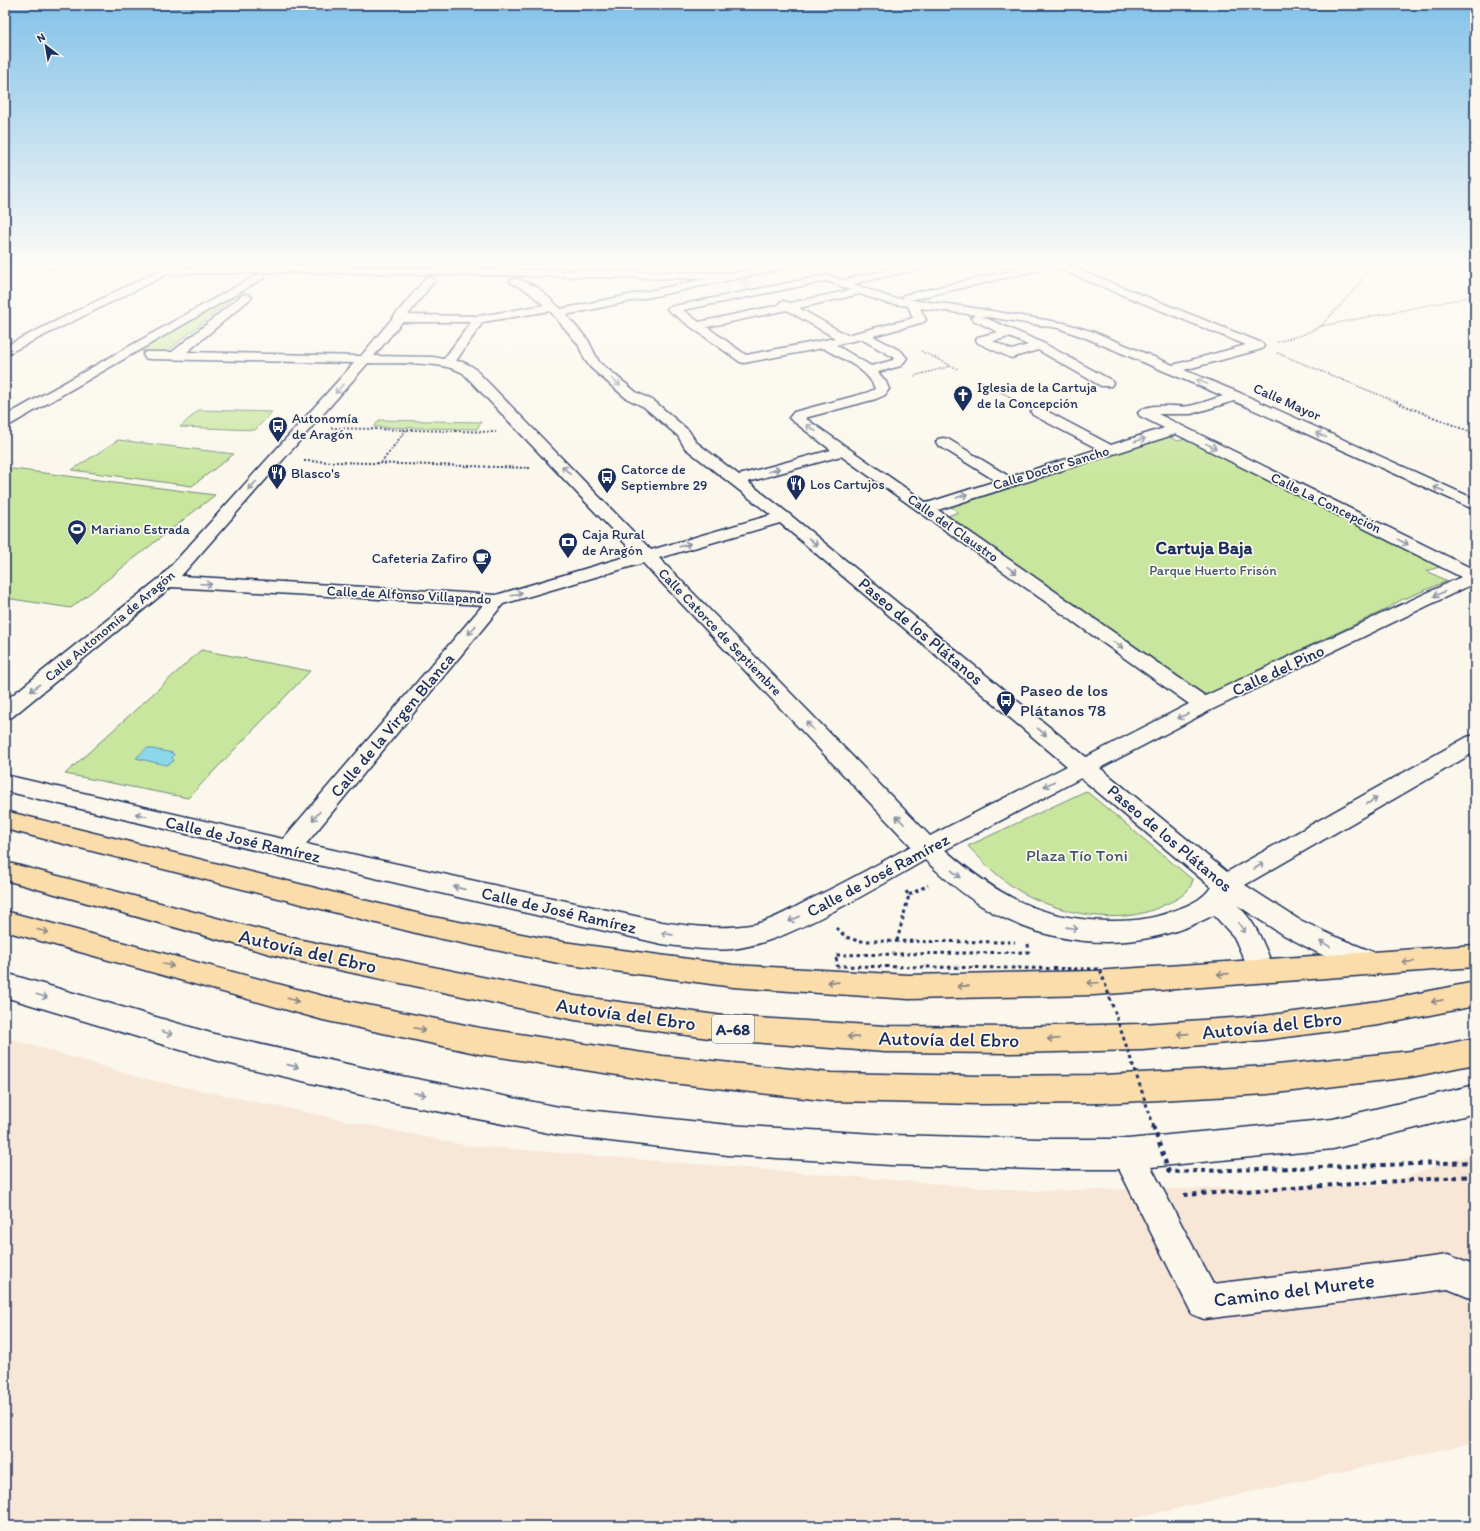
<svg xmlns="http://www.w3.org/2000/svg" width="1480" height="1531" font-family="Itim,sans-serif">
<rect width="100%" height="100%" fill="#fbf7ec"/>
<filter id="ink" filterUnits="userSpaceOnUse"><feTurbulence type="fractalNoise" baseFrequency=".025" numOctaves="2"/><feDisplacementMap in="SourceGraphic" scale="8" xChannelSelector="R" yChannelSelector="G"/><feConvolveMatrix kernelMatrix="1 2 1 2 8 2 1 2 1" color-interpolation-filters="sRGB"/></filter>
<g filter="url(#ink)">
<path fill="#f8e6d7" d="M5,1037L141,1078L464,1145L1027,1191L1379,1186L1475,1153V1442L1099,1526H5Z"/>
<g fill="#c8e69d" stroke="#728a7e">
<path d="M243,290L166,352L138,351Z"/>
<path d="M199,410L272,412L255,430L180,427Z"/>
<path d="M379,420L481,422L477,429L374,427Z"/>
<path d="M1168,436L1178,441L1188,438L1442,566L1427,571L1447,581L1399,601L1385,610L1239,679L1207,696L948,516L958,512L949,505Z"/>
<path d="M118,440L234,454L192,486L72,470Z"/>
<path d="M5,468L215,495L71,608L5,598Z"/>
<path d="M201,650L310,671L188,798L65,774Z"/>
<path d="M1086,791L1193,880C1189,895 1175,900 1162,906C1119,927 1061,914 1021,892C1001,880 984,863 968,846Z"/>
</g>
<path fill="#8cd8eb" stroke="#5f94b3" d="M147,748L173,753L174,755L172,757L174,761L166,765L136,758Z"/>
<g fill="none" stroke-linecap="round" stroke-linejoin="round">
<path stroke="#cecfd0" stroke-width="12" stroke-dasharray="12 6" stroke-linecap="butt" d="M740,279L753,286"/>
<g stroke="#1b2f5e" stroke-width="3">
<g id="minor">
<path d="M170,265H183L181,268L285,266L734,273L773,265H792L791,267L787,268L566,315L588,340L599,362L636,392L654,401L689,431L696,442L739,475L831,450L789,418L794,412L866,393L875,389C868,368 841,359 823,348L744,363L740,362L669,311L667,309L669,307L828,275L842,280L910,265H929L928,267L853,284L892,298L904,299L902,297L904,295L1035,265H1067L1262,343L1264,346L1262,349L1184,370L1240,393L1475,499V510L1234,401L1191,414H1158L1475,570V583L1211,710L1100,768L1227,872L1467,737L1475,735V752L1245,885L1298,919L1336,937L1383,956L1387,964L1383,972L1374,975L1318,953L1280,933L1237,905C1258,924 1264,946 1275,971L1271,979L1262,982L1253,979L1234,937L1214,915C1142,953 1060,950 990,911C966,897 945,879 925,860C892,879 860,898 826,915C796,930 766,945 732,949C709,951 685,947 662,944L288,858L5,791V775L283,839L483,605L171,587L12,717L5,719V701L161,577L354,363L149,359L145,358L143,355L145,352H172L242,295L246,294L252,297L250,299L187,352L361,356L426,278L430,277L435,280L408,315L479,316L544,305L526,290L511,283L510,281L515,278L537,287L561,309L706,279L285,272L168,274L5,355V346ZM1053,265L1054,267L1246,345L1173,365L1094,332L1064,323L955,305L910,300L1048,268ZM827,281L850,290L790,303L784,301L780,302L779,305L699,322L683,310ZM860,294L886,303L908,306L913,318L847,335L799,308ZM920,308L976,315L971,318L973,320L998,332L978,337L976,340L978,343L1011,358L1038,350L1101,386H1111L1113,383L1111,380L1043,343L981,316L1058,328L1086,338L1223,396C1212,399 1200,404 1189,406C1176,408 1147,401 1138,413L1140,416L1164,428L1111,445L1043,409L1038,408L1033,409L1031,412L1033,415L1098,449L1010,477L948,439L943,438L938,439L936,442L938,445L996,481L927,503L805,418L876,399L885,395L889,389L886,382L878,372L901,366L907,358L901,351L873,336L924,322L926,320ZM787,310L835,338L746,355L707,327ZM550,311L578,344L585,360L591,368L626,398L644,407L678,436L685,448L771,515L651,550L473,367L463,362L456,361L483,322ZM402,322H471L444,359L433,357L374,356ZM1009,337L1028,345L1012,350L993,341ZM861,339L893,357L894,358L893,360L871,366L836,345ZM368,363C395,364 441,360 463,373L635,554L496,595L181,576ZM1176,434L1461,577L1205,696L938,510ZM841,456L1189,704L1086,757L789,514L748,482ZM780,523L1067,766L930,836L659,558ZM643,563L911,846C875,866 840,885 803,903C788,911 772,920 756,924C724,930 694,927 662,922L306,844L503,604ZM1081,778L1211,887C1203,900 1187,906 1173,911C1152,920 1129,921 1107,921C1037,919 996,894 945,850Z"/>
<path d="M260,273L265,276L264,278L10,425L5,426V416Z"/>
<path d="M5,973L214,1034L391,1074L559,1107L728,1125L891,1135L1038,1139H1128L1333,1119L1475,1085V1113L1333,1149L1151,1167L1213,1284L1448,1255L1475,1266V1300L1448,1289L1204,1319L1192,1314L1119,1169H1038L891,1165L728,1155L559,1135L391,1102L214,1060L5,997Z"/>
</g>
</g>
<g stroke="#1b2f5e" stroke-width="3">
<g id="highway">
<path d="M5,811L428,916L563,942L733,965L909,975L1094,971L1475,945V967L1094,995L909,999L733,987L563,964L428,936L5,829Z"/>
<path d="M5,862L292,938L575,996L724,1016L885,1026L1011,1027L1142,1024L1263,1016L1379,1001L1475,982V1006L1379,1025L1263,1040L1142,1050L1011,1053L885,1052L724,1040L575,1020L292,960L5,880Z"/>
<path d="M5,911L323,996L480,1028L663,1056L831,1073L980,1076L1104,1075L1268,1066L1411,1051L1475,1038V1064L1411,1077L1268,1094L1104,1103L980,1104L831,1101L663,1082L480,1054L323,1020L5,931Z"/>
</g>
</g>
<g stroke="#1b2f5e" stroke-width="1.5" stroke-dasharray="1.5 1.5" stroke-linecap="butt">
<path d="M5,269L120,270"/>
<path d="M1321,326L1356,288L1373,265"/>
<path d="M1277,342L1302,335L1321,326L1475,296"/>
<path d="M921,351L958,369"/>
<path d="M1277,353L1399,403"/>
<path d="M914,376L951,366"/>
<path d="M979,380L1019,402"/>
</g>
<g stroke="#1b2f5e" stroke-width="2" stroke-dasharray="2 2" stroke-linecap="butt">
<path d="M1396,402L1475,434"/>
<path d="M331,428L496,432"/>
<path d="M304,461L531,468"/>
<path d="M381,463L406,430"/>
</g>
<g stroke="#1b2f5e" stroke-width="3" stroke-dasharray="3.5 3.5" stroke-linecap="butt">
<path d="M909,895L928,885"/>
<path d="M836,928L846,937L858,941L1015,942"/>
<path d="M897,941L909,895L904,889"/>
<path d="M1028,944L1029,952"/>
</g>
<path stroke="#1b2f5e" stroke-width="4" stroke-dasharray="4.5 4.5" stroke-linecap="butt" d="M1184,1195L1475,1176"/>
<use href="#minor" fill="#fbf7ec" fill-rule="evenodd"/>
<use href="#highway" fill="#faddab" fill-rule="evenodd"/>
<path stroke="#1b2f5e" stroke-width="3" stroke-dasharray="3.5 3.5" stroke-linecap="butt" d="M1029,952L836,955L837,966L1100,969L1154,1127"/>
<path stroke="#1b2f5e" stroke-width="4" stroke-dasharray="4.5 4.5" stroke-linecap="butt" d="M1153,1126L1169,1172L1475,1162"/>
</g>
<defs><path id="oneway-shaft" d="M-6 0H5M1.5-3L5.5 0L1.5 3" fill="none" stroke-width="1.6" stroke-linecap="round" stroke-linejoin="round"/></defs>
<g stroke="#8b93a5">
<use href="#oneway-shaft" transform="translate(616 382) rotate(40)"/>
<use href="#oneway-shaft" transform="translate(1202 382) rotate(-157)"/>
<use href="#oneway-shaft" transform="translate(339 389) rotate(131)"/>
<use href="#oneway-shaft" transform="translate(811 428) rotate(-145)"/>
<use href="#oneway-shaft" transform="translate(1321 435) rotate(-156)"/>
<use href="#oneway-shaft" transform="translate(1140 440) rotate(-17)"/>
<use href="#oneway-shaft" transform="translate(1211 446) rotate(26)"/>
<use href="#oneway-shaft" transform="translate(566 470) rotate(-134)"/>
<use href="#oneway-shaft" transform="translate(774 470) rotate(-16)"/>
<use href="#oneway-shaft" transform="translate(252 486) rotate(132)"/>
<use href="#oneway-shaft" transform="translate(1439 489) rotate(-156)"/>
<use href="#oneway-shaft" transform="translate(962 496) rotate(-18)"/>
<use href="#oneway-shaft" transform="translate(813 542) rotate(40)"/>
<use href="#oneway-shaft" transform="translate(1403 542) rotate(26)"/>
<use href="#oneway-shaft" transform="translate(685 545) rotate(-16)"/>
<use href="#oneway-shaft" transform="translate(1012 570) rotate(35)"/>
<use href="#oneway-shaft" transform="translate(206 584) rotate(3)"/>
<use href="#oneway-shaft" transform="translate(517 594) rotate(-16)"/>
<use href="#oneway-shaft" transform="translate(1439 594) rotate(155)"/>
<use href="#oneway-shaft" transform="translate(472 630) rotate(130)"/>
<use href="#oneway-shaft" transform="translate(1118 645) rotate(35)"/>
<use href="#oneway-shaft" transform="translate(35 688) rotate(141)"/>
<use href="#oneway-shaft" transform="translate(1183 716) rotate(153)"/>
<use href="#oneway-shaft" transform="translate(810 726) rotate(-134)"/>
<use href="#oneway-shaft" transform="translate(1042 732) rotate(40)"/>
<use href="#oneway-shaft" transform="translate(1049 784) rotate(153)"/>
<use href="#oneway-shaft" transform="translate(1372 801) rotate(-30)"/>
<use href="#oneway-shaft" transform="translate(141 815) rotate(-167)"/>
<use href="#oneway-shaft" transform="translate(316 816) rotate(130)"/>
<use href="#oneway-shaft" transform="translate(900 820) rotate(-134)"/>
<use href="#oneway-shaft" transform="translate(1259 866) rotate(-30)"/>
<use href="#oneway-shaft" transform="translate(956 874) rotate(40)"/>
<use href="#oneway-shaft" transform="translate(459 888) rotate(-167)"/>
<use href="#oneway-shaft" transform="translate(794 919) rotate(154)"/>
<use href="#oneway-shaft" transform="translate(1072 928) rotate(8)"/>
<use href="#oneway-shaft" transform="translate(1242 928) rotate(57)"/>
<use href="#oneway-shaft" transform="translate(667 934) rotate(-172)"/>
<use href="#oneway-shaft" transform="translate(1325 944) rotate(-154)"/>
<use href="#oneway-shaft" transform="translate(42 996) rotate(17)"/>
<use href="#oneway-shaft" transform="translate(167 1033) rotate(17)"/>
<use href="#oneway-shaft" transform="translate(293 1066) rotate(13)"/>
<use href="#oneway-shaft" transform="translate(420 1094) rotate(11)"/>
</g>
<g stroke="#8a8684">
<use href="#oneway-shaft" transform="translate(43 931) rotate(15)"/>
<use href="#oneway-shaft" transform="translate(1408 962) rotate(176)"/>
<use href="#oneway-shaft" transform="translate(168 965) rotate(15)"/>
<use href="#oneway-shaft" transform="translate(1223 974) rotate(176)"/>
<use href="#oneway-shaft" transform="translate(833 982) rotate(-176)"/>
<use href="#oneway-shaft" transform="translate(1093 983) rotate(178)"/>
<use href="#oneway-shaft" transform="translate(963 986) rotate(179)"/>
<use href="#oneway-shaft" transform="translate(293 1000) rotate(16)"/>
<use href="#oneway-shaft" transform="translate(1437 1001) rotate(169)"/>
<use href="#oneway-shaft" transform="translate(420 1029) rotate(12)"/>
<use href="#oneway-shaft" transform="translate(1183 1034) rotate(176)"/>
<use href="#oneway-shaft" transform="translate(853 1037) rotate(-176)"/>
<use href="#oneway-shaft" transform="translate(1053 1039) rotate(179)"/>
</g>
</g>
<linearGradient id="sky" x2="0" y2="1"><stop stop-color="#83c2e9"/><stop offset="0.55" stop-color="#fdfbf6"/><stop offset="1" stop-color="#fdfbf6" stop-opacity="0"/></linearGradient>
<rect width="1480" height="479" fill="url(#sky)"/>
<defs>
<g id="church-pin" transform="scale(1)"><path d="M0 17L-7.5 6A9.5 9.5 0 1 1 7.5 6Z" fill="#1b2f5e" stroke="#fbf7ec"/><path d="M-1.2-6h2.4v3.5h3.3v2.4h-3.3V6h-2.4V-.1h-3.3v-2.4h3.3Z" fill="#fff"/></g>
<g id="bus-pin" transform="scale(1)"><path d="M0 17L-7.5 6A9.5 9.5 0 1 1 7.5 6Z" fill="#1b2f5e" stroke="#fbf7ec"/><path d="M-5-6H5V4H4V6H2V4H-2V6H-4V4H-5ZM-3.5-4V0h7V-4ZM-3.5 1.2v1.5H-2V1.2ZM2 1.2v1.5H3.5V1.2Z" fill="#fff"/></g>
<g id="restaurant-pin" transform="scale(1)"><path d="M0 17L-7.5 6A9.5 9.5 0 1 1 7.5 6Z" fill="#1b2f5e" stroke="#fbf7ec"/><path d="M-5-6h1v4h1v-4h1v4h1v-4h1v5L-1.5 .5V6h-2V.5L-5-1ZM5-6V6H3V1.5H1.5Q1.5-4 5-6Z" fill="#fff"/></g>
<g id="stadium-pin" transform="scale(1)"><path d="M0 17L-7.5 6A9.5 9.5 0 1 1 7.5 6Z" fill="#1b2f5e" stroke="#fbf7ec"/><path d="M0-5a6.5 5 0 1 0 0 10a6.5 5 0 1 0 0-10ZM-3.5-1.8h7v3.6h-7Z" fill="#fff"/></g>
<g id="bank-pin" transform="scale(1)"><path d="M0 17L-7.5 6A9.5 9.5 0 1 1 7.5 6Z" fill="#1b2f5e" stroke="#fbf7ec"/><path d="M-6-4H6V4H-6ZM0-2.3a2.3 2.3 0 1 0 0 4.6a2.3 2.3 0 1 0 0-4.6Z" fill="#fff"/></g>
<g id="cafe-pin" transform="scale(1)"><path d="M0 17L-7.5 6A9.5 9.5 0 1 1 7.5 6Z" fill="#1b2f5e" stroke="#fbf7ec"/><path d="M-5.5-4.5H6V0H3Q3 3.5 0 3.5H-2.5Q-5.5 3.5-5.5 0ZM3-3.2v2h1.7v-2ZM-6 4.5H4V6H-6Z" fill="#fff"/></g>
</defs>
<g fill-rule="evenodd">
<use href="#church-pin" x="963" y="395"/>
<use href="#bus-pin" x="278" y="426"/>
<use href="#restaurant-pin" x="277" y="473"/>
<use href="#bus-pin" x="607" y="477"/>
<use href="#restaurant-pin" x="796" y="484"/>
<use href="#stadium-pin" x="77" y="529"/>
<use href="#bank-pin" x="568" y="542"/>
<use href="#cafe-pin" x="482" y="558"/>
<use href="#bus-pin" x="1006" y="700"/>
</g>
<g text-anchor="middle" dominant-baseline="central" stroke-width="3.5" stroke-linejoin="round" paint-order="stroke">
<g font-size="14" fill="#1b2f5e" stroke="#fbf7ec" text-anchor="start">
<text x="977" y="387">Iglesia de la Cartuja<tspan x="977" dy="16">de la Concepción</tspan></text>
<text x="292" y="418">Autonomía<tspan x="292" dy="16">de Aragón</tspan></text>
<text x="621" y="469">Catorce de<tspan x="621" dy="16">Septiembre 29</tspan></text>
<text x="291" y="473">Blasco's</text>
<text x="810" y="484">Los Cartujos</text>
<text x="91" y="529">Mariano Estrada</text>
<text x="582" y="534">Caja Rural<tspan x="582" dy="16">de Aragón</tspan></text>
<text x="468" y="558" text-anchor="end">Cafeteria Zafiro</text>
</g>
<g font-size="14" fill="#1b2f5e" stroke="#fbf7ec">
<text transform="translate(1287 402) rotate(24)">Calle Mayor</text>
<text transform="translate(1051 468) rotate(-17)">Calle Doctor Sancho</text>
<text transform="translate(1326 503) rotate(26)">Calle La Concepción</text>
<text transform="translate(953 528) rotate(35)">Calle del Claustro</text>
<text transform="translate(409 595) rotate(3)">Calle de Alfonso Villapando</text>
<text transform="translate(110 626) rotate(-40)">Calle Autonomía de Aragón</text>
<text transform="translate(720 632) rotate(46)">Calle Catorce de Septiembre</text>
</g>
<g font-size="14" fill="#3e546b" stroke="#fbf7ec">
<text x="1213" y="570">Parque Huerto Frisón</text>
</g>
<rect fill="#fbf7ec" stroke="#5e6b89" stroke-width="1" x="712" y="1015" width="42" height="28" rx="3"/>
<g font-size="16" font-weight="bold" fill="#1b2f5e">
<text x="733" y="1029">A-68</text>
</g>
<g font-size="17" fill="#1b2f5e" stroke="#fbf7ec">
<text transform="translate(921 631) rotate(40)">Paseo de los Plátanos</text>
<text transform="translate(1278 670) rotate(-25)">Calle del Pino</text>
<text transform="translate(392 725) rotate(-50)">Calle de la Virgen Blanca</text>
<text transform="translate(1170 838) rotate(40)">Paseo de los Plátanos</text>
<text transform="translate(243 839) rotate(13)">Calle de José Ramírez</text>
<text transform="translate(878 875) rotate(-28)">Calle de José Ramírez</text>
<text transform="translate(559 910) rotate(13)">Calle de José Ramírez</text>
</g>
<g font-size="17" fill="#1b2f5e" stroke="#fbf7ec" text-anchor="start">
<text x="1020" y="690">Paseo de los<tspan x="1020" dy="20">Plátanos 78</tspan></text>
</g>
<g font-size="17" fill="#3e546b" stroke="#fbf7ec">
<text x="1077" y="855">Plaza Tío Toni</text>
</g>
<g font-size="18" font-weight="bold" fill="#1b2f5e" stroke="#fbf7ec">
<text x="1204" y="548">Cartuja Baja</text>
</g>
<g font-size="20" fill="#1b2f5e" stroke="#fbf7ec">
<text transform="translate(308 951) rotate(13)">Autovía del Ebro</text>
<text transform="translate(626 1014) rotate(8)">Autovía del Ebro</text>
<text transform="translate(1272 1025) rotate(-6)">Autovía del Ebro</text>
<text transform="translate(949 1039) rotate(1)">Autovía del Ebro</text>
<text transform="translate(1294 1290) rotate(-7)">Camino del Murete</text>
</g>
</g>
<rect width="1480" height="1531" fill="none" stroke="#fbf7ec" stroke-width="20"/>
<rect x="10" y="10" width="1460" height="1511" fill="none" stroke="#1b2f5e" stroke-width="1.5" filter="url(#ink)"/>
<g transform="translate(46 46) rotate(329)" stroke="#fbf7ec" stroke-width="3" paint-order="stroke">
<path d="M0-3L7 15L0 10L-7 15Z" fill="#1b2f5e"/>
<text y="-6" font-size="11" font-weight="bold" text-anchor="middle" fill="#1b2f5e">N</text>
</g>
</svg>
